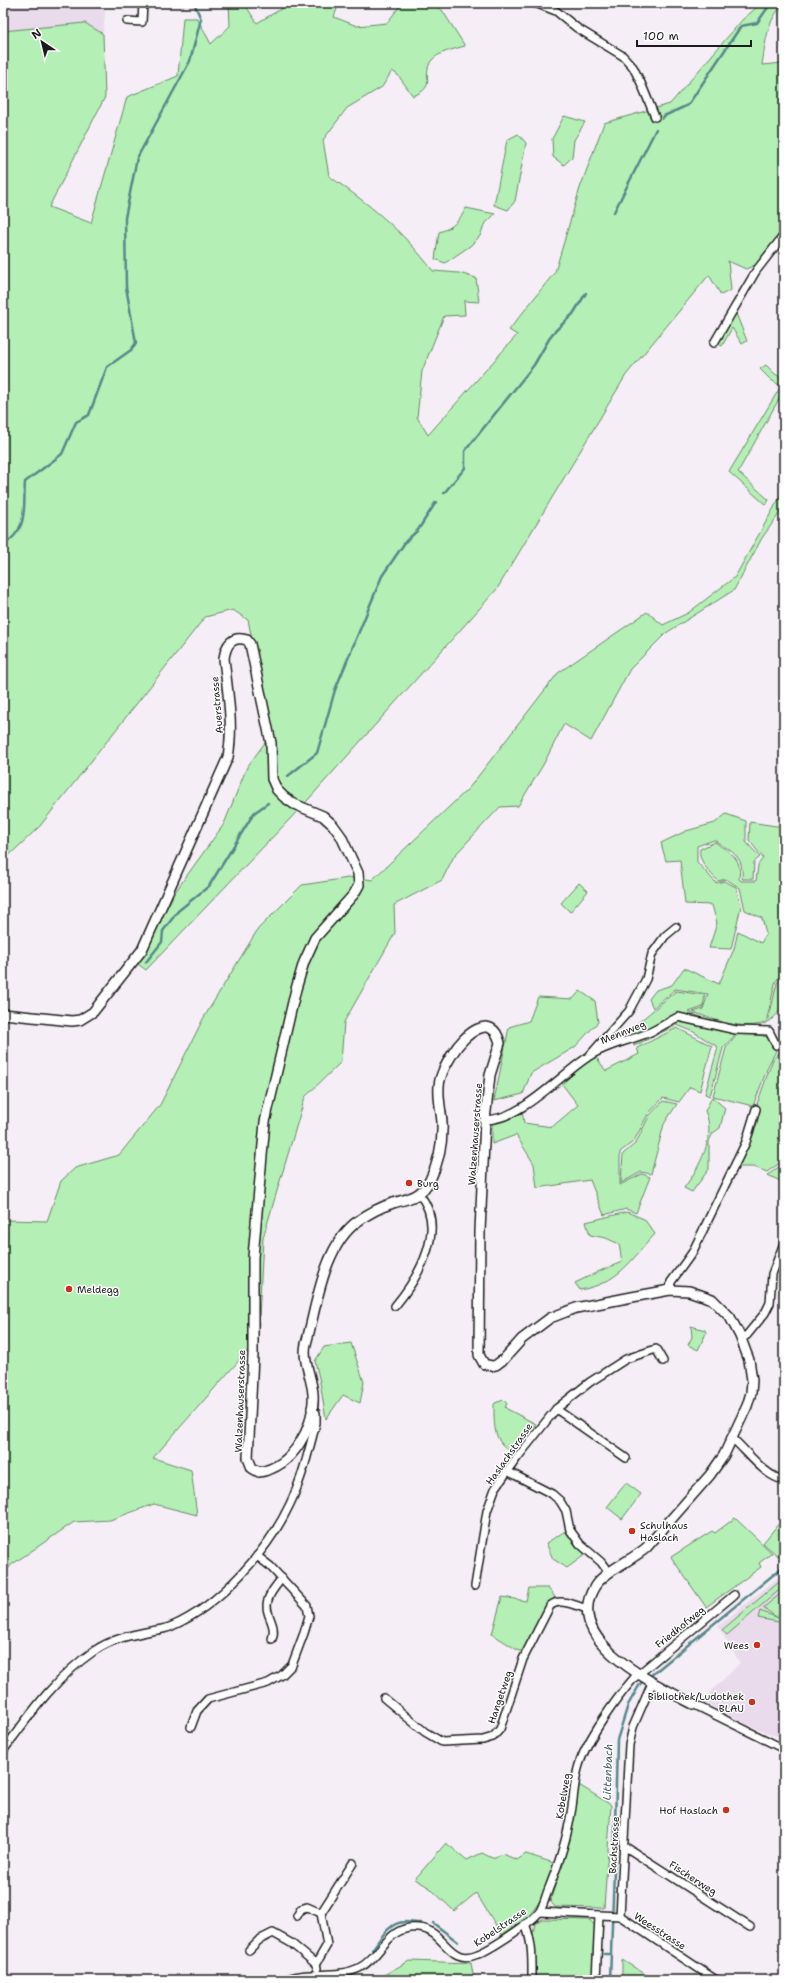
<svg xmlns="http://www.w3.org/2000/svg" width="787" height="1983" font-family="'Shantell Sans',sans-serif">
<rect width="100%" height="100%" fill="#f5eef6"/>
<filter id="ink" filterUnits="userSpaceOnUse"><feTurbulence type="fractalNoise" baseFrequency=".025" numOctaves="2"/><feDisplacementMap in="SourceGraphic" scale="8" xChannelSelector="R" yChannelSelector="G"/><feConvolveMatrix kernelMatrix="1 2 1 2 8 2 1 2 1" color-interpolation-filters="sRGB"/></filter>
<g filter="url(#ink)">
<g fill="#e9daec">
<path d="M3,3H106L103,34L85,23L3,31Z"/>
<path d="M784,1573V1739L749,1725L701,1701L740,1663L718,1626Z"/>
</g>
<g fill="#b4f0b5" stroke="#688668">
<path d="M229,3H244L257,23L291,3H339L334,17L357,26L387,23L402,3H427L442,10L465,46C455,49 438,52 431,61C421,77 438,86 413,96L398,75L392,71L382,87L347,108L323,140L329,176C369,204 403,231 433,271L459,273L476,278L479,302L464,301L465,315L444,316L422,371L417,417L428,435L517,335L509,330L555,272L580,188L604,123L670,104L743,19L762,3H784V5C767,17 765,46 762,65L784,63V243L778,239L769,259L746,269L728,261L731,290L721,295L709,275L626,375L497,589L307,801L146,970L138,964L175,892L224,824L247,767L272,733L248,620L233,610L205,617L40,826L3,861V31L85,23L103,34L105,97L49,207L91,223L127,97L178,76L183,18H197L211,44L230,26Z"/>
<path d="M564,116L585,122L574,140L572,157L564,165L553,157L552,139Z"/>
<path d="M518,134L526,143L515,201L508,210L494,205L507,140Z"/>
<path d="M466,208L495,214L484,225L480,236L470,246L445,263L435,259L439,232C453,228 460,220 466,208Z"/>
<path d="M735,311L747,341L742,344L732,328L722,346L716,343Z"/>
<path d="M766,365L775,374L784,379V390L738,472L769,500L766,505L729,472L781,386L771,380L760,369Z"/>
<path d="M781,495L784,497V507L762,538L734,590L666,633L630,669L591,741L564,724L543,765L518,806L500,807L454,856L442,880L394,905L395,933L344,1022L341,1062L305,1097L263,1238L258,1339L153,1458L191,1470L197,1515L154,1504L110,1520L74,1522L11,1565L3,1576V1222L5,1220L47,1221L61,1181L75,1168L119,1155L160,1105L203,1019L258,929L302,885L355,877L372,880L469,788L558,673L647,612L663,625L688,613L735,577Z"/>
<path d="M726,814L746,821V842L760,857L754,862L753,879H742C744,855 732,852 714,840L697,846V862L716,883L724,881L736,887L741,906L731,949L709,948L717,923L712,905L685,904L680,860L666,861L661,843L686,831L715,823Z"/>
<path d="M750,822L776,826L784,825V969L775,983L766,1023C740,1030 717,1021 693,1012L703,1009L708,994L675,989L653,1008L649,999L656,990L672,985L684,968L719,984L734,949L738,931L761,943L766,934L762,918L745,910L740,888L726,879L718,881C710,873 698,861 700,849L715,842C732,855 742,857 739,879L741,881H756L758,865L763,858L749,840Z"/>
<path d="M579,883L588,891L570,912L561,903Z"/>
<path d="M784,975C784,996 787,1009 768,1022L777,983Z"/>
<path d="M580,991L595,1001L598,1022L575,1047L531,1073L523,1094L494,1101L509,1027L529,1021L538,997L573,999Z"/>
<path d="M676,991L705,995L703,1007L689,1012L737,1033L723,1048L710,1096L705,1094L718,1047L692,1031L677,1025L634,1046L633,1027Z"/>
<path d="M677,1028L712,1046L700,1091L690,1087L679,1102L663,1098L648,1114L634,1141L620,1152V1185L642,1174L650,1177L636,1213L626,1209L604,1215L590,1180L537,1188L534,1164L516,1135L492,1144V1123L522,1111L524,1123L552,1127L578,1105L562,1084L588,1061L596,1057L606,1071L639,1054L637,1048Z"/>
<path d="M738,1034C757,1036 768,1030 776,1051L769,1064L753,1106L713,1096L726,1048Z"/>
<path d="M780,1052L784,1053V1160L767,1172L754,1167H738C745,1152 764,1120 757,1104L773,1059Z"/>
<path d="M712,1097L725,1108L720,1128L713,1133L709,1141V1169L692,1192L684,1188C699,1168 717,1136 705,1111Z"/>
<path d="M663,1101L677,1104L664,1124L651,1174L641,1172L621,1183L623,1154L636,1143L649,1116Z"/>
<path d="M784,1163V1183L768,1175Z"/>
<path d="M627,1212L644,1219L655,1234C630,1261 619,1283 580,1290L575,1283L602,1270L622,1262L619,1244L606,1238L590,1235L586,1222Z"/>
<path d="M691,1326L705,1330L706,1333L698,1350L688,1345L692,1337Z"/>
<path d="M351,1343L364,1382L360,1403L343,1395L326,1419L320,1382L315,1361L324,1347Z"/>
<path d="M504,1400L507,1404L505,1407L507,1409L536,1424L514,1453C493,1443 494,1426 494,1405L495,1403Z"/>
<path d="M626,1483L641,1494L622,1519L607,1507Z"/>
<path d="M784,1517V1551L778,1556L763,1543Z"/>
<path d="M735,1518L772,1553L759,1563L761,1567L706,1607L671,1557L712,1531L715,1533Z"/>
<path d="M567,1530L574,1542L586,1554L567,1568L553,1559L546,1543Z"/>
<path d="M784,1578V1586L727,1635L722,1630Z"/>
<path d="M529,1588H548L555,1597C541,1610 534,1631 526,1648L522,1651H519L492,1634L502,1597L526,1601Z"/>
<path d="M780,1594L784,1596L778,1618L763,1608Z"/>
<path d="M760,1611L784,1620L783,1623L758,1618Z"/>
<path d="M579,1785L611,1805L604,1908L555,1907L550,1901L570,1840Z"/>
<path d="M446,1843L467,1860L482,1853L492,1858L503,1854L517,1860L526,1854L554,1863L540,1901L529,1916L502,1935L476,1893L454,1911L430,1888L415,1879Z"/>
<path d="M542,1919L589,1920L596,1926L593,1980H534L533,1933L535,1923Z"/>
<path d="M622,1960L655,1980H622Z"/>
<path d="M409,1961L471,1963L474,1980H382V1976Z"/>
</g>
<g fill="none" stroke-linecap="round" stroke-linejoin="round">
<g stroke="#56878a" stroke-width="2.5">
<path d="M662,119L664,116L688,105L741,26L757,23L771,3"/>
<path d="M614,212L656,129"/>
<path d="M444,493L465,468V451L534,365L552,334L573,314L586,293"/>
<path d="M3,545C29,529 23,509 25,482L62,454L76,422L89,415L107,367L131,350L136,343L126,287L125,218L137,158L190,61L201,19L194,3"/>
<path d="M288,776L317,753L335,690L382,576L406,541L418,530L436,502"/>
<path d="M146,962L162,942L163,931L178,911L209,886L254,813L268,803"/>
<path d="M649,1677L784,1566"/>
<path d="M433,1923L458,1942"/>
<path d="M372,1950C380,1939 389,1922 405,1922C410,1922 415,1923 421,1923"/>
<path d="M604,1954H611"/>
<path d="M610,1980L614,1871L617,1740L628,1705L640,1684L645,1680"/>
</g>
<g stroke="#1c1c1c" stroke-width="10">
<g id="minor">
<path d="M535,3L556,11L577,28L623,56L633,67L641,83L655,117"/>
<path d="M127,21L142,22L143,3"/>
<path d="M714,343L756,271L784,235"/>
<path d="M590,1055L629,1011L646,979L652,954L665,936L676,927"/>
<path d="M485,1120C521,1120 560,1075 588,1057C605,1045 629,1041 648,1033C658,1029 668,1022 678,1017L736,1030L769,1031L776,1045"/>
<path d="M670,1290L671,1282L692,1253L746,1142L756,1109"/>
<path d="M395,1306C419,1277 448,1228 419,1194"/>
<path d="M741,1339L747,1335L765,1313L770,1303L772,1274L784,1243"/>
<path d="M556,1409L626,1458"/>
<path d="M732,1438C747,1451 765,1477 784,1480"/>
<path d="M507,1471L552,1494L560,1501L566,1511L570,1530L580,1544L601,1562L609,1573"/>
<path d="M475,1586L487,1511L495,1489L517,1458L556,1409L590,1382L626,1359L656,1349L663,1361"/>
<path d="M272,1639C278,1624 263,1614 268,1600C270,1592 277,1585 282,1578"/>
<path d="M384,1698L425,1732L442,1742L483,1740L493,1737L500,1729L523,1659L550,1606C560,1597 576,1606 587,1609"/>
<path d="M693,1704L784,1749"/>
<path d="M191,1727L197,1711L208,1699L268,1683L282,1675L292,1665L304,1633L309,1616L307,1606L270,1566L257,1556"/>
<path d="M3,1751C31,1713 55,1678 94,1651C111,1639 131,1635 151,1631C158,1630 166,1629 172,1626C219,1606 268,1551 290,1504C302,1479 309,1450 316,1423V1413L311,1408"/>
<path d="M624,1846L750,1927"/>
<path d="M540,1912L620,1916L716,1980"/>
<path d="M297,1916L301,1909L307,1907L321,1913"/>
<path d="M620,1916L629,1745L633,1727L652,1683"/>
<path d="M525,1924C533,1943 532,1960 532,1980"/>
<path d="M249,1950L259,1940L273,1933L291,1943L316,1964L317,1968"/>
<path d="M316,1964L327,1945L321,1913L353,1863"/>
<path d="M285,1980C308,1970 336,1979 359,1968C382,1957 387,1924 419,1928C445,1930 448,1967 478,1954C491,1949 534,1921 540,1911C544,1904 546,1895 549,1888C559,1863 567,1839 571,1813C574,1797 574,1781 579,1765C587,1739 616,1699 634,1678L734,1595"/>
<path d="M596,1980L599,1916"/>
</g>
</g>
<g stroke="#1c1c1c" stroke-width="12">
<path id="tertiary" d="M3,1014L72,1021L80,1020L93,1012L142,950L228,757C234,724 227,690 224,658C226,645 232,635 247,640L250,644L271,743L272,779L277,790L284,797L294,804L323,816L333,825L341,836L358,873L359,885L354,894L315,938L304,962L296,989L265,1122L253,1257V1355L248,1458L252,1468L259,1472C293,1467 315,1427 313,1394C312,1378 302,1360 306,1344C317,1305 323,1246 358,1221C369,1213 381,1207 393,1203C410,1198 421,1197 430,1180C439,1162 443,1143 442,1122C441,1110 438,1099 439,1086C440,1074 447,1063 453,1053C463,1036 492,1010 500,1043L490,1075L485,1120L480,1231L479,1355L484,1364L492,1366L496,1365L504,1359L522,1339L550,1318L576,1308L632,1297L670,1290L689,1291L712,1299L730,1317L740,1336L749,1360L752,1380L751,1393L747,1406L724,1455L710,1475L646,1548C632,1560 605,1571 595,1586C560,1641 657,1685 693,1704"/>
</g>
<use href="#minor" stroke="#fff" stroke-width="7"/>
<use href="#tertiary" stroke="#fff" stroke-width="9"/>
</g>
</g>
<g fill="#c8321e" stroke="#fff" stroke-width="1.5">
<circle cx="409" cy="1183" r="4"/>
<circle cx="69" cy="1289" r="4"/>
<circle cx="632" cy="1531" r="4"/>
<circle cx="757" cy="1645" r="4"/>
<circle cx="752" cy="1702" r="4"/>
<circle cx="726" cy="1810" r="4"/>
</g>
<g text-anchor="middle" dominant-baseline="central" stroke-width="3" stroke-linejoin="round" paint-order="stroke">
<g font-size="10" fill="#1c1c1c" stroke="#fff">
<text transform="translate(217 705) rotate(-95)">Auerstrasse</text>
<text transform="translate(623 1032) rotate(-22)">Mennweg</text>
<text transform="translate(475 1134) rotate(-86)">Walzenhauserstrasse</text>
<text transform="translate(240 1401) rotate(-88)">Walzenhauserstrasse</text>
<text transform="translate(509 1454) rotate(-55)">Haslachstrasse</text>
<text transform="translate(680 1627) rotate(-39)">Friedhofweg</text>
<text transform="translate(500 1697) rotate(-71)">Hangetweg</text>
<text transform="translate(563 1796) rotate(-80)">Kobelweg</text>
<text transform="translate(614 1845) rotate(-87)">Bachstrasse</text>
<text transform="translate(693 1878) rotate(33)">Fischerweg</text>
<text transform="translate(500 1927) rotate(-34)">Kobelstrasse</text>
<text transform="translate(660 1931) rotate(33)">Weesstrasse</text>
</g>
<g font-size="10" fill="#1c1c1c" stroke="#fff" text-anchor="start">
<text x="417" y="1183">Burg</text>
<text x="77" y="1289">Meldegg</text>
<text x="640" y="1525">Schulhaus<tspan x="640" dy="12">Haslach</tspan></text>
<text x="749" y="1645" text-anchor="end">Wees</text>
<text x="744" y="1696" text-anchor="end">Bibliothek/Ludothek<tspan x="744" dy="12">BLAU</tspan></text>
<text x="718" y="1810" text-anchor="end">Hof Haslach</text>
</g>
<g font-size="11" font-style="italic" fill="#436365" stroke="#fff">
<text transform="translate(608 1772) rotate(-88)">Littenbach</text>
</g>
</g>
<rect width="787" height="1983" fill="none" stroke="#fff" stroke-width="16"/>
<rect x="8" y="8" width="771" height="1967" fill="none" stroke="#1c1c1c" stroke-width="1.5" filter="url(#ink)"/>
<g transform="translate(42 42) rotate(325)" stroke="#ffffff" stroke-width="3" paint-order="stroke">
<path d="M0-3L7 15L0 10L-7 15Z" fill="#1c1c1c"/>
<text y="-6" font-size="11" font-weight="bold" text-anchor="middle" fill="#1c1c1c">N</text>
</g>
<path d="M637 40v6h114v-6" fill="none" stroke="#1c1c1c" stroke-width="2"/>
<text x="643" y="40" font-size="12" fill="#1c1c1c" stroke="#ffffff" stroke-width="3" paint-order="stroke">100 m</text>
</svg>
